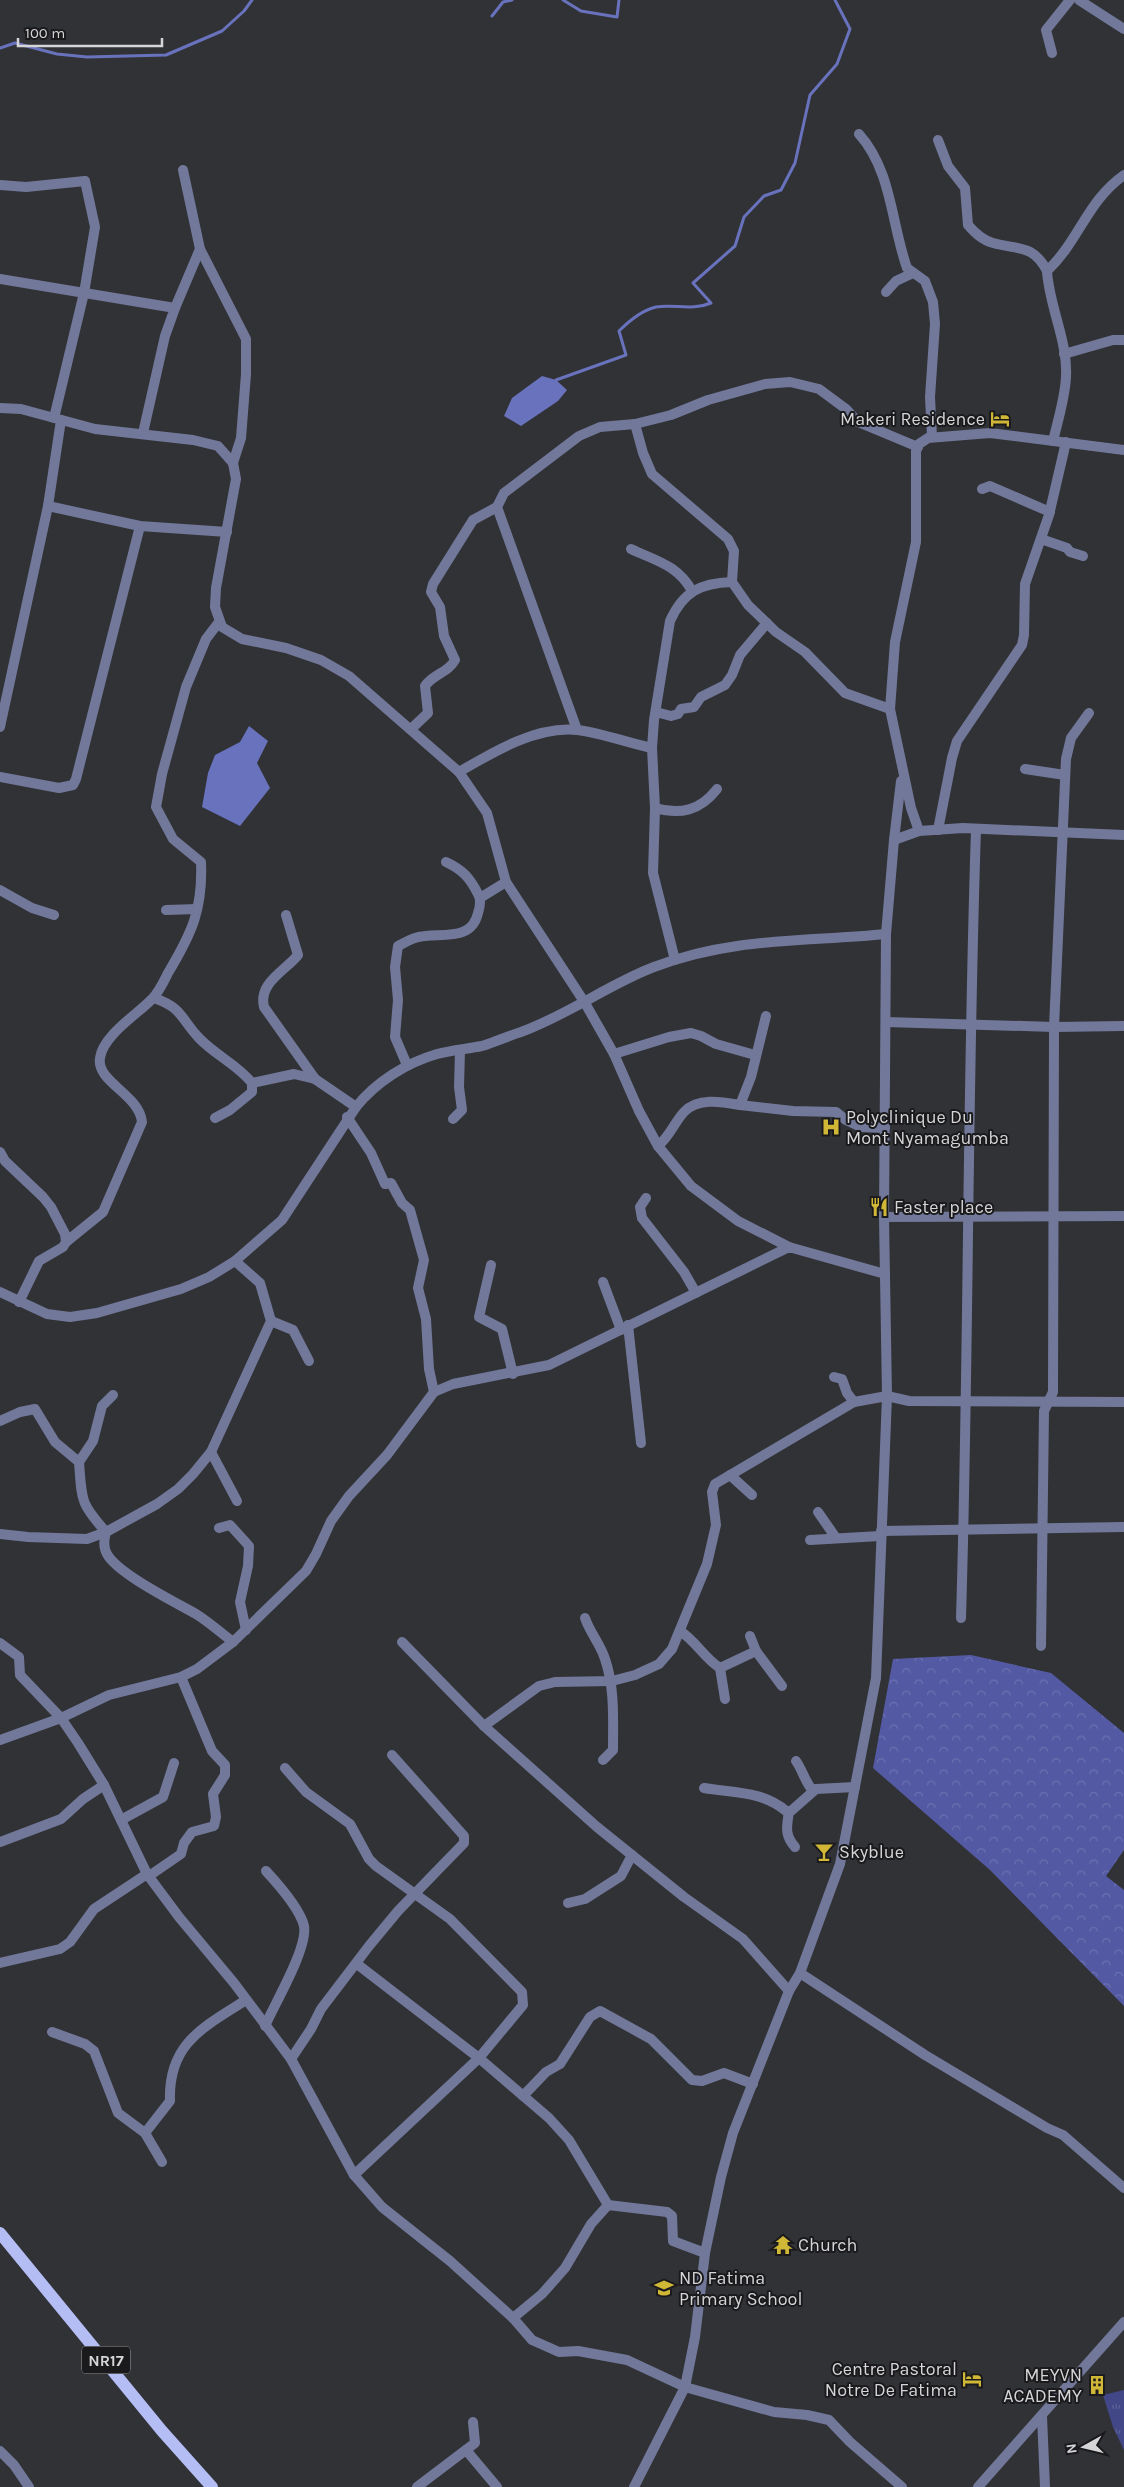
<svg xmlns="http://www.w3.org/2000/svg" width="1124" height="2487" font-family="Karla,sans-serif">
<defs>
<pattern id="forest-crowns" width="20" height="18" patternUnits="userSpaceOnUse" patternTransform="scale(1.25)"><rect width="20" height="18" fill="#535aa3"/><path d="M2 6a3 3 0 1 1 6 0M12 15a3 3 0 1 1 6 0" fill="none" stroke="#6b71af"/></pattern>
<pattern id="park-tufts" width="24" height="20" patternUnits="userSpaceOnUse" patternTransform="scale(1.25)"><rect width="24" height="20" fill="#424787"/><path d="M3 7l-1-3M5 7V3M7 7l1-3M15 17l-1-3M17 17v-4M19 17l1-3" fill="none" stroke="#5c6197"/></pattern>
</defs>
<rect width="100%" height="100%" fill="#313236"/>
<path fill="url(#forest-crowns)" d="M971,1655L1051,1673L1124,1733V1850L1106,1876L1124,1890V2006L990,1870L873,1768L893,1659Z"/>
<path fill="url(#park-tufts)" d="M1124,2390V2450L1113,2427L1103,2395Z"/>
<g fill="#6972bd">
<path d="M542,376L556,380L567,390L558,401L521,426L504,416L512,398Z"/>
<path d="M249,726L268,741L257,763L270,788L240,826L202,807L208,773L215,755L240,742Z"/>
</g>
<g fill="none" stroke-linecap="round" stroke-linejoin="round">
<g stroke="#6972bd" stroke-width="3">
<path d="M563,0L581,11L617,17L619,0"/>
<path d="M492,16L503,2L512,0"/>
<path d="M0,48L15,43L57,54L87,57L166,55L222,31L244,11L252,0"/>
<path d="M556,380L626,355L619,331C628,322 643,310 656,307C675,304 692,311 711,303L693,283L735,246L744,217L764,196L781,190L795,163L810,95L837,64L850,29L835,0"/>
</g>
<g stroke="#727899" stroke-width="10">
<path d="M1079,0L1124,29"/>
<path d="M1052,53L1046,30L1070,0"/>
<path d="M859,134C892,171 891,223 907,268L925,281L933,302L935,324L930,397L932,437"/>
<path d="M938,140L948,166L965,188L968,225C975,233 982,240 993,243C1018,250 1033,244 1047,271"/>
<path d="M183,170L200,249L246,339V374L241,438L233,463"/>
<path d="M0,185L26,187L85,181L95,227L84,293L54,418"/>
<path d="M0,279L175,308L165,336L143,433"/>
<path d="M886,292L896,281L913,273"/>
<path d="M175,308L200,249"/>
<path d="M1064,354L1113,340H1124"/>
<path d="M0,408L21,409L95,429L193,440L218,446L233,463L236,479L216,588L215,607L222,627L242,639L286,648L321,660L349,676L459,772L487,813L506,882L585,1003L614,1054L639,1111L658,1146L691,1186L738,1221L789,1247"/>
<path d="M635,424L643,453L652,474L728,539L734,551L732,582L748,605L776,632L805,652L845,693L890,709"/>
<path d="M1053,441C1058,420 1065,398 1066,377C1068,341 1049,306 1047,271C1079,241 1087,201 1124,175"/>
<path d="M982,489L990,486L1050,512"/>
<path d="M48,506L140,526L227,532"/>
<path d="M1041,539L1067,548L1070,552L1083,556"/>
<path d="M631,549C656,561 678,565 692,591"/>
<path d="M656,712L671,716L678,714L681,709L694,707L701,697L725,685L732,675L740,655L767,623"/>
<path d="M0,727L48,506L61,420"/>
<path d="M411,729L428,713L425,686C433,674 448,673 455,660L444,636L440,607L431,592L433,584L473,520L497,507"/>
<path d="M577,730L497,507L504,493L579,436L600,427L635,424L671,415L708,400L765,384L790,382L819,389L846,409L858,422L918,447"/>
<path d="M1025,769L1065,775"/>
<path d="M459,772C493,752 536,726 577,730C602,733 628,743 652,748"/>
<path d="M0,777L59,788L73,785L76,779L140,526"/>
<path d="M655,808C680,815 700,811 717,789"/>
<path d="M938,830L952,758L957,741L1022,645L1024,635L1025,584L1049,515L1066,442"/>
<path d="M919,831L963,828L1124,835"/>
<path d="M894,840L901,781"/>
<path d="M0,890L32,908L54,915"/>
<path d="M480,898L506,882"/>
<path d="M166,910L197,909"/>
<path d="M286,915L298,955C285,971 258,983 264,1007L315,1079"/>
<path d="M675,960L653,873L655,808L652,748L654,720L670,621C683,592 700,583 732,582"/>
<path d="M154,998C183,1008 180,1018 199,1038C215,1055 238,1065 252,1083L294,1074L315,1079L356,1107"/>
<path d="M886,1022L1054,1027L1124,1026"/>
<path d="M614,1054L669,1037L691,1033L701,1036L716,1044L755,1055"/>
<path d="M407,1065L395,1037L398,1000L395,967L398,946C404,943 409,940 415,938C437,931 471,944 478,913C480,907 481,899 478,894C470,878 463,870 446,862"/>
<path d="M740,1105L793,1111L836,1112L846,1120L861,1127L885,1128"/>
<path d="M347,1117L371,1153L385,1184L391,1183L402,1203L410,1210L424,1260L418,1288L426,1319L429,1369L434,1392"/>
<path d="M215,1118L230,1110L252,1092V1083"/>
<path d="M453,1119L462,1110L459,1087L460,1050"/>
<path d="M658,1146C670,1136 674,1123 684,1112C698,1097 723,1102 740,1105L751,1077L766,1016"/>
<path d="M0,1152L5,1161L43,1197L51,1207L65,1234L66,1242L63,1247L39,1261L19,1302"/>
<path d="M646,1198L640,1207L642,1218L684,1272L696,1293"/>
<path d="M884,1217L1124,1216"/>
<path d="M66,1242L103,1212L142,1122C139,1094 96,1082 100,1058C103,1035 138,1014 152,999C159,992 164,981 168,973C192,933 203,909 201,862L173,839L156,807L162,774L186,687L206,639L219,622"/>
<path d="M491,1265L479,1317L502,1329L513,1374"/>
<path d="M603,1282L621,1330"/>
<path d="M0,1292L47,1314L70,1317L97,1313L181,1289L209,1277L235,1261L282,1220L356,1107C376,1082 406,1063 437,1054C452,1050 467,1049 482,1046C495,1042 508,1036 521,1032C568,1015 609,984 654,967C732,937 806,942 886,934"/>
<path d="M271,1321L293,1330L309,1361"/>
<path d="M628,1325L641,1443"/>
<path d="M834,1377L842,1379L847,1393L854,1402"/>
<path d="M0,1421L20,1412L35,1409L55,1442L79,1462C82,1501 80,1503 106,1532C104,1539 103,1547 107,1554C118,1574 175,1602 196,1614C209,1622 221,1633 233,1642"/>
<path d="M211,1452L237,1501"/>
<path d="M79,1462L93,1441L102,1406L113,1395"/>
<path d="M730,1475L752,1495"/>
<path d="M818,1512L836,1538"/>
<path d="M219,1528L230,1525L249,1546L248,1566L240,1602L246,1630"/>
<path d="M881,1531L1124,1527"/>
<path d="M0,1534L28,1537L87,1539L106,1532L157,1504L178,1489L193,1474L211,1452L271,1321L260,1283L235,1261"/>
<path d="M810,1540L880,1536"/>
<path d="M585,1618C590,1633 600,1643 605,1659C615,1688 613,1720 613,1750L603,1760"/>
<path d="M961,1618C969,1355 967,1093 976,830"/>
<path d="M680,1631C696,1641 704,1658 720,1668"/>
<path d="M750,1636L756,1651L782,1686"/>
<path d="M402,1642L484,1726L597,1827L684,1897L743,1939L789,1991"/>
<path d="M0,1643L19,1657L20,1675L61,1718L78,1743L104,1785L147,1874L179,1917L234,1983L291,2059L354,2175L382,2207L450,2261L513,2318L532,2340L559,2352L578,2351L627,2360L685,2387L774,2412L807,2415L829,2420L850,2442L902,2487"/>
<path d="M1041,1646L1044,1411L1053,1392L1054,1027L1066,759L1071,738L1089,713"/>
<path d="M725,1699L720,1668L756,1651"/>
<path d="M484,1726L539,1686L555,1682L612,1681L635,1675L659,1664L672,1649L707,1564L716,1525L712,1492L715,1484L854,1402L887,1396L909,1401L1124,1402"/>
<path d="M0,1740L61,1718L109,1695L181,1677L197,1669L233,1642L306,1571L316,1554L331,1521L349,1496L387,1455L434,1392L453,1384L549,1365L789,1247L885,1274"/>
<path d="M796,1761C803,1771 805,1782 813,1791"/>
<path d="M285,1768L306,1792L350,1824L369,1859L376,1866L450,1919L522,1992L523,2005L479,2058L354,2175"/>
<path d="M704,1788C733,1793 763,1791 786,1811H791L816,1789L855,1787"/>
<path d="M789,1811C787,1826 784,1835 795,1847"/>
<path d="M121,1820L163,1797L174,1763"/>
<path d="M0,1842L61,1819L83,1799L104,1785"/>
<path d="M149,1876L181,1854L184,1843L192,1832L214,1826L216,1817L213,1794L225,1775V1765L212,1751L181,1677"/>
<path d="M568,1903L585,1899L621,1876L632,1855"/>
<path d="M0,1963L60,1949L70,1942L94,1909L147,1874"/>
<path d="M357,1964L479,2058L549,2118L569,2140L608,2205"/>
<path d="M800,1973L925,2055L1047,2128L1063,2135L1124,2188"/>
<path d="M265,2026C275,2003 308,1948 304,1926C300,1909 278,1884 266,1871"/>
<path d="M52,2032L85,2044L94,2051L118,2113L145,2133L162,2162"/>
<path d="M291,2059L311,2029L321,2009L369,1946L398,1911L464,1843V1836L392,1755"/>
<path d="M523,2096L546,2072L560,2064L590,2017L600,2011L651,2039L692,2080L702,2081L724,2073L753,2084"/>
<path d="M145,2133L170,2101C168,2043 204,2027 246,2000"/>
<path d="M513,2318L542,2294L565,2268L591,2224L608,2205L667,2212L672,2216L673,2241L705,2253"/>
<path d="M1042,2416L1045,2487"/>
<path d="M466,2450L497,2487"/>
<path d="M0,2451L14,2465L29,2487"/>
<path d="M417,2487L475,2443L473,2422"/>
<path d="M634,2487L685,2387L695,2337L705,2253L721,2177L733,2133L789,1991L800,1973L840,1864L876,1678L887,1396L884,1217L886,934L894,840L919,831L911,808L890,709L895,642L916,542V451L919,444L928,438L990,433L1124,450"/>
<path d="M978,2487L1124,2322"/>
</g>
<path stroke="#b5bdf5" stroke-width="12" d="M0,2233L162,2431L212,2487"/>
</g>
<defs>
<g id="hotel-bare" transform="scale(1.5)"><path d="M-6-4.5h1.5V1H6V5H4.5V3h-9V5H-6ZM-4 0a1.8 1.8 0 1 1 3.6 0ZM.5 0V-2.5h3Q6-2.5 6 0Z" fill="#d1b736" stroke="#1a1a1c" stroke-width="2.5" paint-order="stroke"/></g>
<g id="hospital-bare" transform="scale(1.5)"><path d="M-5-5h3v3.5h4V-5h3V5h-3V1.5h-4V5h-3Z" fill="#d1b736" stroke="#1a1a1c" stroke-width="2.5" paint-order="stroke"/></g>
<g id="restaurant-bare" transform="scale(1.5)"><path d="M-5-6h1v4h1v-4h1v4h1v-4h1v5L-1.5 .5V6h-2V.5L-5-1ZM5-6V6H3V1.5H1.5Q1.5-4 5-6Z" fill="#d1b736" stroke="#1a1a1c" stroke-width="2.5" paint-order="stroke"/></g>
<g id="bar-bare" transform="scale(1.5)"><path d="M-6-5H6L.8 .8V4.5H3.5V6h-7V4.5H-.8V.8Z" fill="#d1b736" stroke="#1a1a1c" stroke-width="2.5" paint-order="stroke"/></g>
<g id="temple-bare" transform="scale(1.5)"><path d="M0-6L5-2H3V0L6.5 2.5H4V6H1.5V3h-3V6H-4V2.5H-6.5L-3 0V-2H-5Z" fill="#d1b736" stroke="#1a1a1c" stroke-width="2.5" paint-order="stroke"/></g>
<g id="school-bare" transform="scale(1.5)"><path d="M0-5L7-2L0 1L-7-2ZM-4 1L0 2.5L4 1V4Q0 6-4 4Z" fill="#d1b736" stroke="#1a1a1c" stroke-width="2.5" paint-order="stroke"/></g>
<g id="building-bare" transform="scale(1.5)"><path d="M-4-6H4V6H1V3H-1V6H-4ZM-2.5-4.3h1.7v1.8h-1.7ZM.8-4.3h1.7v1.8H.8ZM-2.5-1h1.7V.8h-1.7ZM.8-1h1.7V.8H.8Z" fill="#d1b736" stroke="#1a1a1c" stroke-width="2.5" paint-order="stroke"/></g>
</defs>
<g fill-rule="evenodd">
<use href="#hotel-bare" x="1000" y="419"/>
<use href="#hospital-bare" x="831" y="1127"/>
<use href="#restaurant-bare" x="879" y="1207"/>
<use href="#bar-bare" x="824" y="1852"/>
<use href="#temple-bare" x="783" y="2245"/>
<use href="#school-bare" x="664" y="2288"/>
<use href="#hotel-bare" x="972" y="2379"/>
<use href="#building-bare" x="1097" y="2385"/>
</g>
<g text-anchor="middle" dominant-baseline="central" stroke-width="4" stroke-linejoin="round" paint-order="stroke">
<rect fill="#1a1a1c" stroke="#9d9da0" stroke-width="1" x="82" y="2346.5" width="48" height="27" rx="4"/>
<g font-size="16" font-weight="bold" fill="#d5d5d8">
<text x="106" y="2360">NR17</text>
</g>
<g font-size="18" fill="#d5d5d8" stroke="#1a1a1c" text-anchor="start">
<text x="985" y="419" text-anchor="end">Makeri Residence</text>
<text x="846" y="1117">Polyclinique Du<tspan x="846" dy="21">Mont Nyamagumba</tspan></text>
<text x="894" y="1207">Faster place</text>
<text x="839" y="1852">Skyblue</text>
<text x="798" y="2245">Church</text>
<text x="679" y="2278">ND Fatima<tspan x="679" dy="21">Primary School</tspan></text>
<text x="957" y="2369" text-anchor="end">Centre Pastoral<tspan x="957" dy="21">Notre De Fatima</tspan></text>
<text x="1082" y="2375" text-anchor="end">MEYVN<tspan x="1082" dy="21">ACADEMY</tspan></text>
</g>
</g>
<g transform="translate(1084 2447) rotate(262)" stroke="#1a1a1c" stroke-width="4" paint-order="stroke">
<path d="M0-4L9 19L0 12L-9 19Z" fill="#d5d5d8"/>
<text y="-8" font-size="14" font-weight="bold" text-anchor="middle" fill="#d5d5d8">N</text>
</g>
<path d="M18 38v8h144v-8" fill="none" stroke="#d5d5d8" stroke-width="2.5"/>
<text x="25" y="38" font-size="15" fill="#d5d5d8" stroke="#1a1a1c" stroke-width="4" paint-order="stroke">100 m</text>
</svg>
